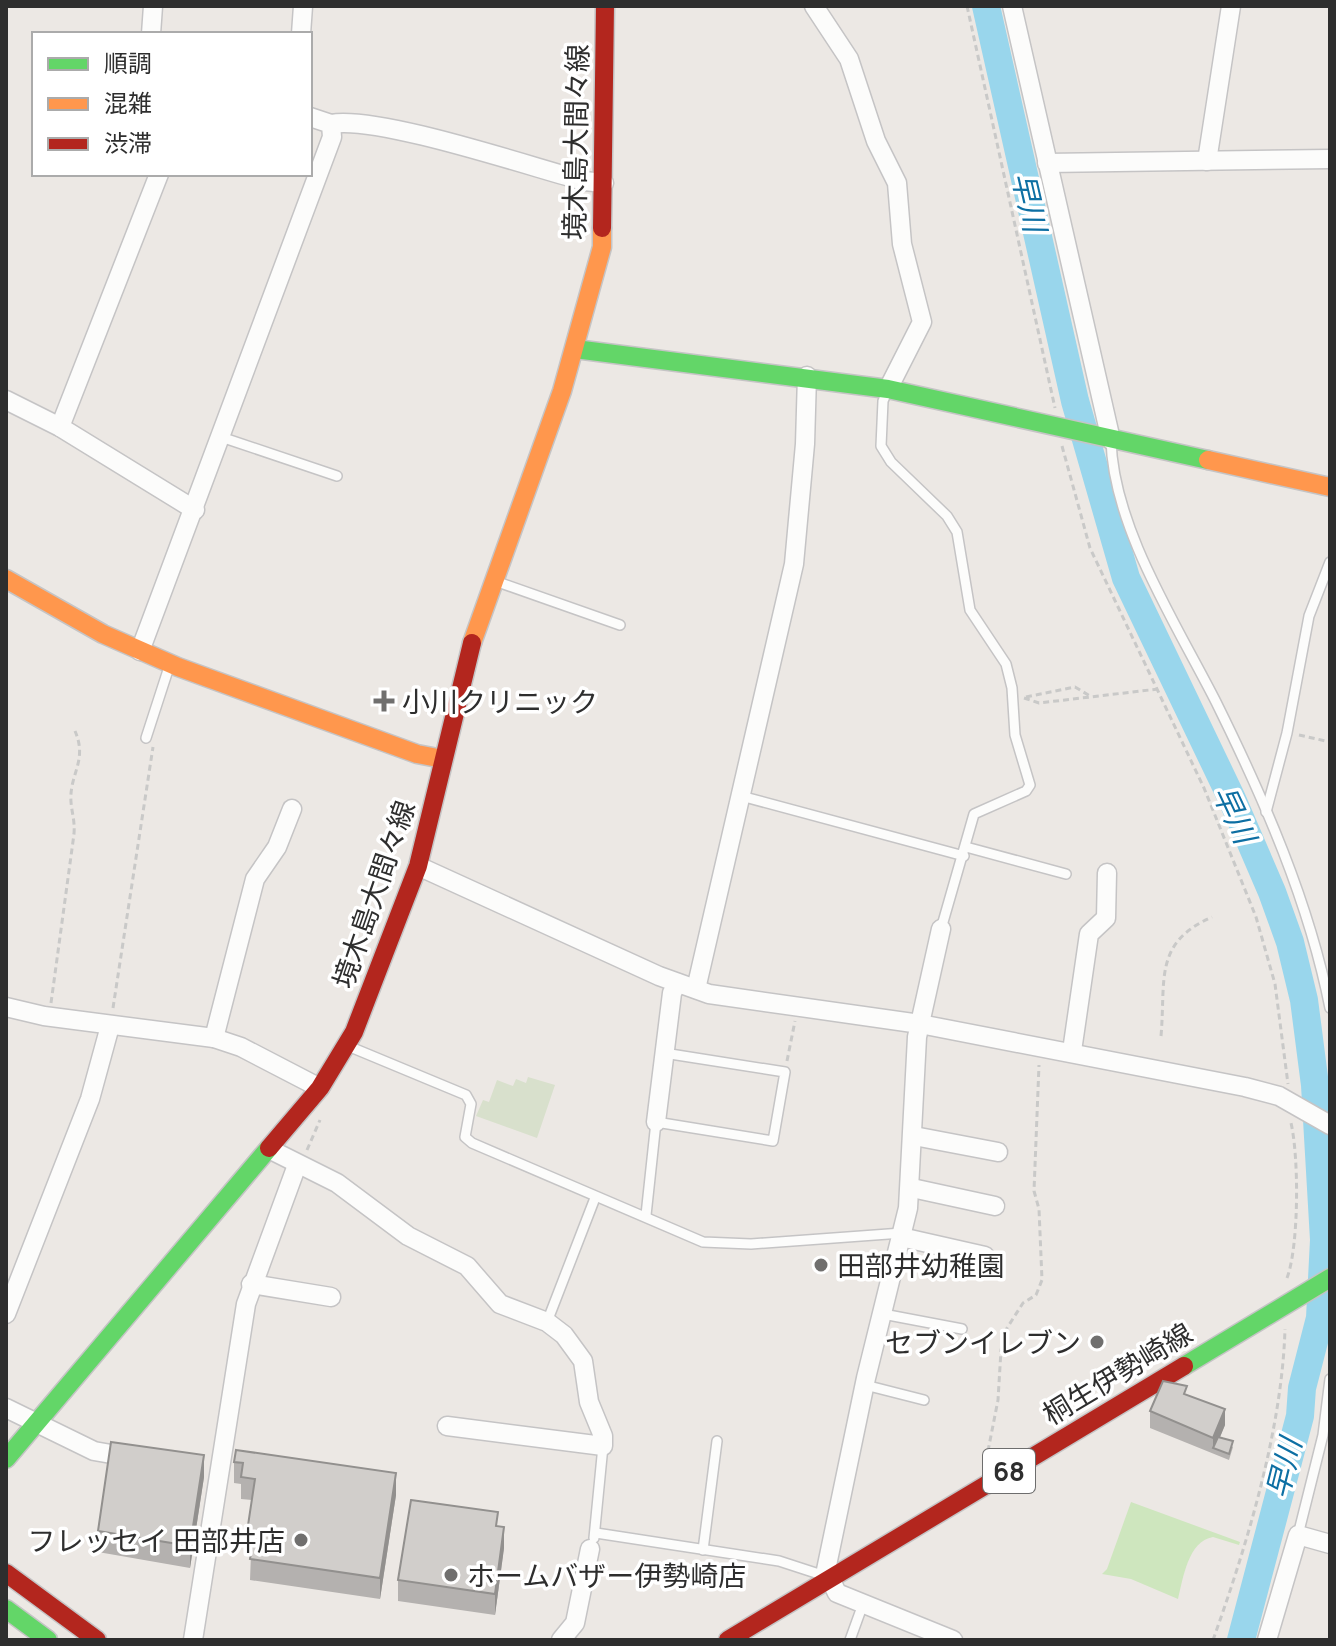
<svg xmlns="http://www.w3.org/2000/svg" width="1336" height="1646" font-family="Manrope,'Noto Sans JP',sans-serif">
<rect width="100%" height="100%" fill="#ece8e4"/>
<path fill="#cee6be" d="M1131,1502L1240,1542L1239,1545L1213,1537C1188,1541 1183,1579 1178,1599L1131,1579L1102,1574L1107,1569Z"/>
<path fill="#d8e0cc" d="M528,1077L555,1085L537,1138L476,1116L483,1100L489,1102L497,1080L513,1086L516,1079L526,1083Z"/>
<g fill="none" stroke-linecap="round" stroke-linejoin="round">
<path stroke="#99d6ec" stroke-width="28" d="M986,6L1075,401L1126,578L1232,799L1272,892L1290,942L1304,1000L1315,1085L1324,1240L1320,1318L1302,1388L1300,1416L1241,1640"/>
<g stroke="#c5c4c5" stroke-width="12">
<g id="lane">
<path d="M887,392L883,401L881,446L891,462L947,516L957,532L970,610L1006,664L1012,688L1015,735L1030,785L1026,791L974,814L941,929"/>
<path d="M221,437L337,476"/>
<path d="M1111,440C1113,527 1177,625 1216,702C1264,799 1309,902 1330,1008"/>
<path d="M495,581L620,625"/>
<path d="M146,738L170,664"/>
<path d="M741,796L964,856"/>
<path d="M1266,812L1287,733L1309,616L1330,562"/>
<path d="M966,847L1066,874"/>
<path d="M348,1046L466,1095L471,1104L465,1137L472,1143L703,1242L751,1244L902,1233"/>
<path d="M646,1215L656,1122L773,1141L785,1072L664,1053"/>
<path d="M883,1314L962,1329"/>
<path d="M547,1322L595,1198"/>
<path d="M865,1385L924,1400"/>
<path d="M596,1533L779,1561L822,1575"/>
<path d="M1298,1535L1323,1435L1330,1379"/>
<path d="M594,1538L603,1446"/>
<path d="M703,1550L717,1441"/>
<path d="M850,1640L863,1604"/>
</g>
</g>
<g stroke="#c5c4c5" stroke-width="21">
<g id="street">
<path d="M814,6L849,59L876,141L897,183L902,244L922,322L888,389"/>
<path d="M1012,6L1111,440"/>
<path d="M151,34L153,6"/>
<path d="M301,34L303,6"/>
<path d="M331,124C377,115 531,167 584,181L604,183"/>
<path d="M1207,161L1231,6"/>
<path d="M1047,163L1330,159"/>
<path d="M6,400L60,427L195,510"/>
<path d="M60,427L159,174"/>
<path d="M140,651L332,137L331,124L310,117"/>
<path d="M418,866L659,976L709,994L920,1024L1245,1087L1279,1096L1330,1125"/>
<path d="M941,929L917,1037L908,1208L866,1378L826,1570L837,1593L953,1640"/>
<path d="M696,989L794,564L805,444L807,376"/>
<path d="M6,1007L44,1016L214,1038L241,1047L320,1088"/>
<path d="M214,1038L255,879L277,847L292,809"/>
<path d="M1072,1051L1089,934L1106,918L1107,873"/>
<path d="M656,1122L672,993L677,983"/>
<path d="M914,1136L998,1152"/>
<path d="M269,1149L337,1183L408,1236L467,1266L500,1304L547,1322L564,1335L583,1361L589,1402L603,1436V1446L447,1426"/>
<path d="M912,1188L995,1206"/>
<path d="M901,1237L985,1256"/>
<path d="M251,1284L331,1297"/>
<path d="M6,1314L90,1099L110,1026"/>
<path d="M6,1408L94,1451L134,1458"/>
<path d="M193,1640L246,1304L297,1165"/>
<path d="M561,1640L575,1623L590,1549"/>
<path d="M1267,1640L1298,1535L1330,1544"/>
</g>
</g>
<g stroke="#c5c4c5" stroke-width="21">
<g id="fast">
<path d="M575,349L888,389L1208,460"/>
<path d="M1184,1366L1330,1278"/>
<path d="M6,1459L269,1148"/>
<path d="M6,1609L48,1640"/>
</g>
</g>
<g stroke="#c5c4c5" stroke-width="21">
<g id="slow">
<path d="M1208,460L1330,487"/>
<path d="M6,579L103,634L178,667L417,754L443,759"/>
<path d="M472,643L562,391L602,247V228"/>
</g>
</g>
<g stroke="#c5c4c5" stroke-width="21">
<g id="jam">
<path d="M602,228L605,6"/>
<path d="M269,1148L320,1088L354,1032L418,866L472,643"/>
<path d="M6,1573L97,1640"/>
<path d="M728,1640L1184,1366"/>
</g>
</g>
<g stroke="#c9c9c8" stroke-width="3" stroke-dasharray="6 4" stroke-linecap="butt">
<path d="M967,6L1055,408"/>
<path d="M1062,446L1090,548L1204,788L1256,917L1275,984L1288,1084"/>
<path d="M1026,697L1075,687L1090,696"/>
<path d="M1024,698L1039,703L1158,689"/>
<path d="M1299,735L1330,742"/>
<path d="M51,1003L74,834C75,821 72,814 71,802C69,774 88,761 75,731"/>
<path d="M113,1008L153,747"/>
<path d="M1161,1036C1166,980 1153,943 1212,917"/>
<path d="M787,1061L795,1021"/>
<path d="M307,1150L320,1120"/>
<path d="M1287,1278C1299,1246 1299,1157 1291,1123"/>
<path d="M986,1461L998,1400L1001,1350L1007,1328L1023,1303L1036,1295L1042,1280L1039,1209L1034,1191L1039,1065"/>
<path d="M1213,1640C1247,1545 1282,1430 1285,1329"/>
</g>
<use href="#lane" stroke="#fcfcfb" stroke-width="9"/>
<use href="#street" stroke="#fcfcfb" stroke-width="18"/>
<use href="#fast" stroke="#63d668" stroke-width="18"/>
<use href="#slow" stroke="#ff974d" stroke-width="18"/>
<use href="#jam" stroke="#b3261e" stroke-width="18"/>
</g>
<g fill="#b4b1af">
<path d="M1187,1395L1225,1425L1220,1437L1233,1447L1229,1460L1150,1428V1411Z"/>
<path d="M234,1462L396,1495L380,1599L250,1580L251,1554H247V1532L252,1500L241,1499V1484L234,1483Z"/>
<path d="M204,1477L190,1568L98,1552V1531Z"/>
<path d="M498,1526L504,1548L495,1615L398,1601V1580Z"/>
</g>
<g fill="#92908e">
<path d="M1225,1409V1425L1215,1449L1213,1448V1438Z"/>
<path d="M204,1455V1477L190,1568V1546Z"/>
<path d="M396,1473V1495L380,1599V1578Z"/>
<path d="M504,1527V1548L495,1615V1594Z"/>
</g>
<g fill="#d1cecb" stroke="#92908e" stroke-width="2">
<path d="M1163,1381L1187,1386L1184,1394L1225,1409L1213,1438L1150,1411Z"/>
<path d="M1218,1437L1233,1441L1229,1454L1213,1448Z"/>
<path d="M111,1442L204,1455L190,1546L98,1531Z"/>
<path d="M236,1450L396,1473L380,1578L250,1559L254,1534L247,1532L255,1479L241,1477L243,1463L234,1462Z"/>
<path d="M411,1500L498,1512L496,1526L504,1527L495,1594L398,1580Z"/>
</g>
<g fill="#706f6e" stroke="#fff" stroke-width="3">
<path d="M380 689h8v8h8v8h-8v8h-8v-8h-8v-8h8z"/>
<circle cx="821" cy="1265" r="8"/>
<circle cx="1097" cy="1342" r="8"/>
<circle cx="301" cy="1540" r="8"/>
<circle cx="451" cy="1575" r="8"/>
</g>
<g text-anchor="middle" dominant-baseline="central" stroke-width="7" stroke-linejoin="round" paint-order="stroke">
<rect fill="#fff" stroke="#6d6d6d" stroke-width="2" x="983" y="1449" width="52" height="44" rx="6"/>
<g font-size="26" font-weight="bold" fill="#2e2e2e">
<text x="1009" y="1471">68</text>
</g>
<g font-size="28" fill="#2e2e2e" stroke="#fff">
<text transform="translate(575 142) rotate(-89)">境木島大間々線</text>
<text transform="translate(373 894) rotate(-71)">境木島大間々線</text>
<text transform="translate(1117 1373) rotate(-31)">桐生伊勢崎線</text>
</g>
<g font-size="28" fill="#2e2e2e" stroke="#fff" text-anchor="start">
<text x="402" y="701">小川クリニック</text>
<text x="837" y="1265">田部井幼稚園</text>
<text x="1081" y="1342" text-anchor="end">セブンイレブン</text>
<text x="285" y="1540" text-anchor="end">フレッセイ 田部井店</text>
<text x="467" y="1575">ホームバザー伊勢崎店</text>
</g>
<g font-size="30" font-style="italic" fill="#0d6fa3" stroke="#fff">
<text transform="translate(1030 202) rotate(77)">早川</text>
<text transform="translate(1235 814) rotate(65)">早川</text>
<text transform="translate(1283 1468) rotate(-76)">早川</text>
</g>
</g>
<rect width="1336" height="1646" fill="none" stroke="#2e2e2e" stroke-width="16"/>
<rect x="32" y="32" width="280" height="144" fill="#ffffff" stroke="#ababab" stroke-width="2"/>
<rect x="48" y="58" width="40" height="12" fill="#63d668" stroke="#ababab" stroke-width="2"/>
<text x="104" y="72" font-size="24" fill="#2e2e2e">順調</text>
<rect x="48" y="98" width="40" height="12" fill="#ff974d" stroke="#ababab" stroke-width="2"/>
<text x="104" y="112" font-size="24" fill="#2e2e2e">混雑</text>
<rect x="48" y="138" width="40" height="12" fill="#b3261e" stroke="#ababab" stroke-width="2"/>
<text x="104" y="152" font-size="24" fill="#2e2e2e">渋滞</text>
</svg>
